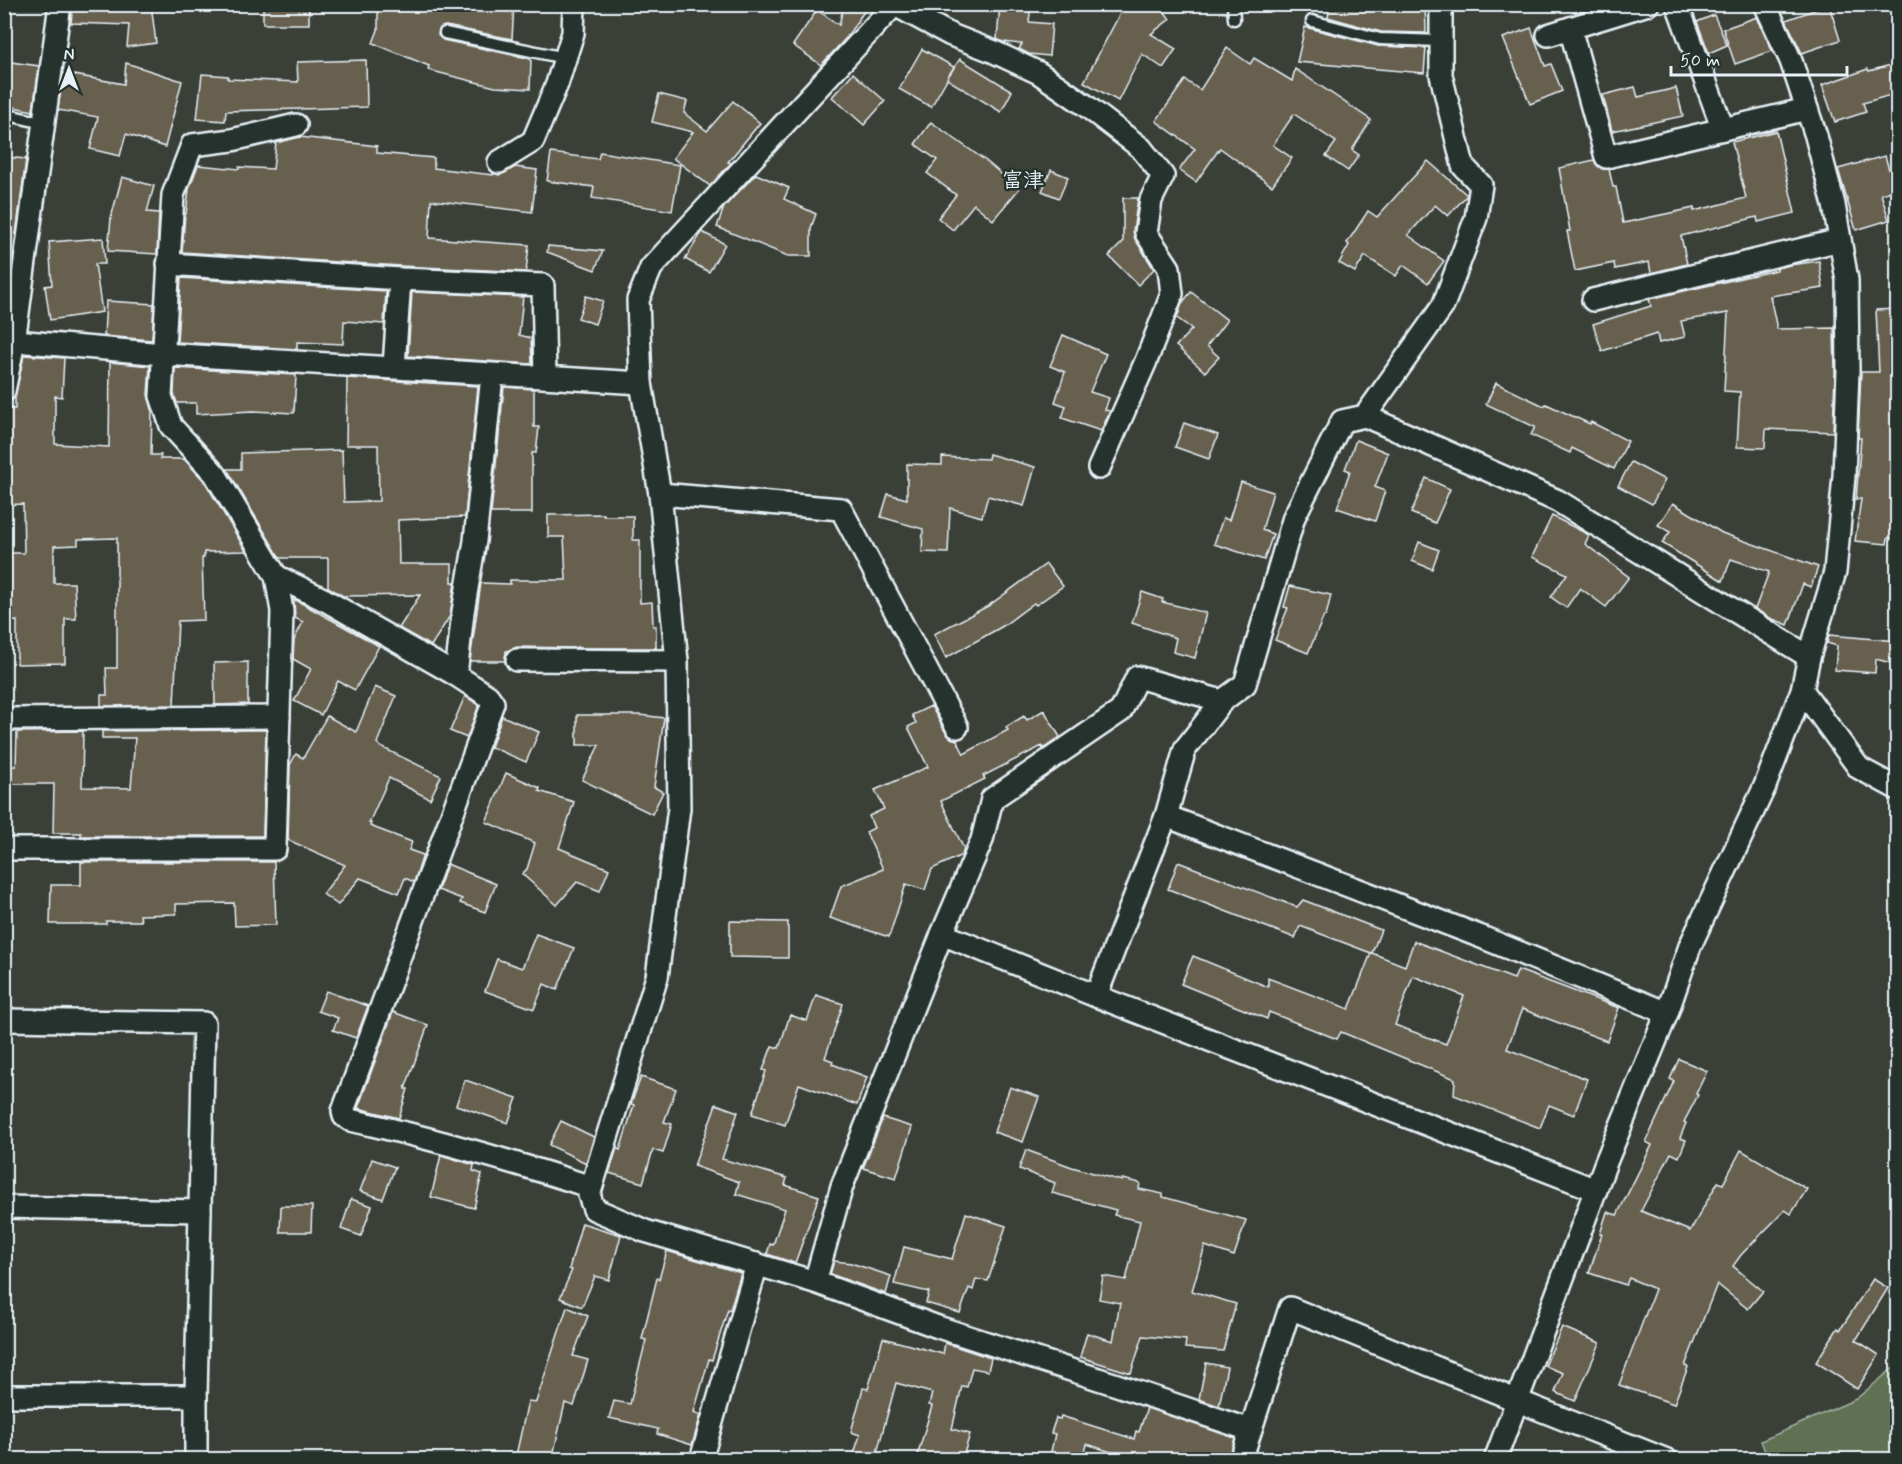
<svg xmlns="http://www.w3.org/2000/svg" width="1902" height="1464" font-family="Mynerve,'Klee One',sans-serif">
<rect width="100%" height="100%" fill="#3a4038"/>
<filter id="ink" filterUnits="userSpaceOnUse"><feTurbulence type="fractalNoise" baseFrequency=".0167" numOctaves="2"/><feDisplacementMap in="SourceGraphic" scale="12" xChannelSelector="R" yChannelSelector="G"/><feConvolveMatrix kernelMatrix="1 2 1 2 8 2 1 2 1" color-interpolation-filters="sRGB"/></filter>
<g filter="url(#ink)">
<path fill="#617052" stroke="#a4b0a5" stroke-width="1.5" d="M1897,1365V1459H1768L1761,1441L1856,1399Z"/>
<g fill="#686050" stroke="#e8f1f8" stroke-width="1.5" fill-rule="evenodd">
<path d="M73,4H151L156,43L127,47L129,25L71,23Z"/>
<rect x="263" y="4" width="46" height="20"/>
<path d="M378,4H514L512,39L446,26L440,28L438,35L443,40L531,59L530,89L495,87L428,70L429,66L373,43L378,30Z"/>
<path d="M844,4H869L846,38L821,65L793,45L817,10L839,25Z"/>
<path d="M1000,4H1031L1029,22L1052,24L1049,56L1029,54L1019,49L1022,44L1003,42L997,39Z"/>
<path d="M1125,4H1159L1170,19L1151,34L1176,49L1163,68L1142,54L1118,101L1084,82Z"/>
<path d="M1330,4H1425L1426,33L1381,32L1328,17Z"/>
<path d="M1829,5L1840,40L1802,53L1786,20Z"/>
<path d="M1714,15L1727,45L1709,53L1697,22Z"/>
<path d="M1757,17L1772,51L1735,64L1723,29Z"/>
<path d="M1305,27L1378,46L1426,48L1424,73L1297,62Z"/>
<path d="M1531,28L1545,66L1551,64L1562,91L1530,104L1503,38Z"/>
<path d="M1227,48L1250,64L1254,58L1292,81L1295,69L1371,120L1352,150L1359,155L1348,171L1326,156L1336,142L1294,114L1273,145L1292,158L1272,186L1220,148L1196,182L1179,170L1195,149L1156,121L1185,80L1200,90Z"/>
<path d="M922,49L954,67L947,78L960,59L1012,91L1001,112L947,79L931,107L899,89Z"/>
<path d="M366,60L367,107L226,111L225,121L197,119L202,74L228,76V79L298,82L297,62Z"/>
<path d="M4,61L39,66L33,111L4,105Z"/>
<path d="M126,63L182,81L165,147L126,134L120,156L90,149L98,117L58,110L63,73L124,84Z"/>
<path d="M1898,63V93L1863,103L1866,112L1835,122L1822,85L1868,69L1869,71Z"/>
<path d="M853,73L885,101L864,125L832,97Z"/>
<path d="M1635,87L1638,97L1676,88L1683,116L1612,131L1603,95Z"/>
<path d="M659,94L687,101L684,113L707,131L733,101L760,123L728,162L731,163L710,186L673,158L693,132L652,122Z"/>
<path d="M931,122L986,161L1019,189L993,220L974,204L953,230L938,218L956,195L927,173L937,160L915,144Z"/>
<path d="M1776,131L1795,213L1758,222L1757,217L1681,236L1687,264L1651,273L1649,262L1615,269L1614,263L1575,271L1567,231H1570L1559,168L1594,160L1602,169H1609L1613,187H1616L1623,223L1694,208V211L1746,198L1732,142Z"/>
<path d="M300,137L377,146V153L434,158V168L493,175V173L499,175L505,173L515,167L537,170L532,212L431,200L429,238L529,245L526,272L401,266L182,252L185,214H186L189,189L198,165L239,169V167L273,169L276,143Z"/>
<path d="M600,152L680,165L672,211L592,198L594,187L547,181L551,153L598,159Z"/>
<path d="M1885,156L1895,190L1881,194L1889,220L1856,230L1838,169Z"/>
<path d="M4,157L26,159L11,272H4Z"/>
<path d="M1428,161L1467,195L1448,216L1435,205L1408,235L1444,261L1428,283L1403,265L1396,276L1365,256L1355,272L1339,263L1349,245L1347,243L1368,211L1377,217Z"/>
<path d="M1051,170L1068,177L1059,198L1042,191Z"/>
<path d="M756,174L789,188L784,199L816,214L811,228V256H788L717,227L724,207Z"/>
<path d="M122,177L154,186L147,212L159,213L157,254L108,251L111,218Z"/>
<path d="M1123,198H1138L1133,231L1135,239L1154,269L1138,285L1109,256L1123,242Z"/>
<path d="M702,232L725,244L709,272L685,259Z"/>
<path d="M103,238L105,264H95L102,312L50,320L45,286L52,285L49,242Z"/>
<path d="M548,246L603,251L595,270L547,252Z"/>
<path d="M1819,261L1823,288L1770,296L1777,329L1834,328L1835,372L1833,432L1766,429L1765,448L1737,447L1740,392L1724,391L1728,313L1681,321L1685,337L1659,343L1657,334L1602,351L1593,324L1651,306L1649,299L1777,270V268L1790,265Z"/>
<path d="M181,278L386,291L384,324L344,321L343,344L297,342V349L177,342Z"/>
<path d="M412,292L523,297L519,335L531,338L532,364L408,356Z"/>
<path d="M1191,292L1227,320L1207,346L1219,357L1205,372L1176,346L1192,329L1177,318L1182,303Z"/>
<path d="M586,296L603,301L595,324L578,318Z"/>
<path d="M106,301L154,304L152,340L104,336Z"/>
<path d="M1898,309V538H1888L1887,544L1855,541L1861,499H1856L1861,438H1858L1861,372H1879L1876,310Z"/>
<path d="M1063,335L1106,354L1090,392L1109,398L1105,410L1110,411L1101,431L1062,418L1066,406L1055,402L1065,372L1050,366Z"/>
<path d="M24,355L64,358L62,397L55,396V444L109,447L110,362L150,366L148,395L152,409L151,455H161L160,459H184L205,482L246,551L204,552V558H202L204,620L178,621L174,705L101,706V695H107L106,668H117V538L78,539V545L54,546V583H74L76,619H65V663L17,664V621L4,622V564H7V553H24L23,504L4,505L7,435L5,409H15V396Z"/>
<path d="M175,368L296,375L294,413L253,411L196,414V403H177L174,394Z"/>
<path d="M347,378L478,386L465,517L398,520L399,564H452V582H455L450,616L431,646L399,628L420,595L343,596L328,587V558H280L227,469H241V453L342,450L344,502L379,501L378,445H346Z"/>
<path d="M1496,383L1544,406L1546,404L1590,424L1591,422L1628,441L1614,469L1572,448L1570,453L1531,435L1535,427L1486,404Z"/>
<path d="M504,387L534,389V427H539L536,453H532V513H491Z"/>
<path d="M1184,423L1218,435L1209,459L1175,447Z"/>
<path d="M1356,440L1388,453L1375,487L1385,491L1375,521L1337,508L1350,471L1345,469Z"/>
<path d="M989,454L1035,467L1024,506L988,496L982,517L950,508L948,553L922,552L923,529L881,517L888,494L907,499V464L942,465V457L988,459Z"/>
<path d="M1631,462L1665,480L1652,504L1618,486Z"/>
<path d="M1426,478L1450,489L1435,523L1411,513Z"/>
<path d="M1241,482L1273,492L1262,530L1273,534L1264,560L1214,544L1223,518L1229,520Z"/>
<path d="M1673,503L1722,533L1818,567L1811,587L1803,584L1788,625L1770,618L1755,609L1769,572L1731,559L1723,581L1662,543L1670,532L1658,525Z"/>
<path d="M604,514V516H633V540H640V603L652,602L653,626H656V648H577V646L576,648L517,647L506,651L505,661H470L481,583L510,584V580H566L564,537H548V515Z"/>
<path d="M1552,516L1589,535L1585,544L1629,577L1606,607L1580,588L1566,608L1551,597L1567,574L1532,557Z"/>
<path d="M1419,542L1439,550L1432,569L1412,561Z"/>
<path d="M1046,564L1063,586L1036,605L1034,603L1003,626L946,658L934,634L988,606Z"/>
<path d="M1290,586L1331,595L1326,616H1324L1308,653L1275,640L1288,608L1284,607Z"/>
<path d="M1142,592L1163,599L1162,602L1206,613L1195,658L1173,652L1176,638L1132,623Z"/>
<path d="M294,599L379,646L355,690L338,681L321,715L294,701L311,669L293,659L294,640L303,622L295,618Z"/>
<path d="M1829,635L1898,641V665L1876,659L1875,673L1835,670L1837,646L1827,643Z"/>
<path d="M248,662V704L215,705L214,663Z"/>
<path d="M375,687L396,696L377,743L381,747L441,776L430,799L389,778L369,823H371L370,826L412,842L409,850L423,855L414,882L405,878L399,893L360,878L338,905L323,894L345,865L288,840L290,765L296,754L303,758L327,716L356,732Z"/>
<path d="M465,696L479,705L467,738L450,731Z"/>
<path d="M931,706L946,733L951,738L957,740L964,754L1008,730L1006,727L1024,716L1027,720L1044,710L1060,737L1043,749L1042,746L983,776L985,779L941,801L964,849L962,855L932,869L925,890L906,884L889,937L830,918L841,886L883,869L866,832L874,828L869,816L884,809L875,790L928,767L908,727L916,723L912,715Z"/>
<path d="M577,715H640L664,718L654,787L663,792L652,814L582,780L599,745H577Z"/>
<path d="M502,716L539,732L526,762L491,747Z"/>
<path d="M266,730L263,836H81V833H53L54,784H4V766H16L17,732L83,731L82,787L131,788L135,738H102V731Z"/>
<path d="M506,773L540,788L539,791L574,802L559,848L609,869L600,891L577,882L557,905L522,874L527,869L535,843L486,822Z"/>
<path d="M81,862H274L276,925L235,926L234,903L176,904V914L140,915L141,921H106V924H50L51,885H81Z"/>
<path d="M1178,862L1297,907L1303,900L1381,930L1372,953L1405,966L1414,941L1514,979L1518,970L1619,1008L1607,1041L1522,1009L1507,1049L1587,1079L1574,1115L1549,1105L1540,1128L1454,1095L1455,1079L1341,1032L1337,1039L1269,1012L1267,1019L1181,984L1193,956L1268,987V978L1349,1009L1371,953L1300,926L1295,938L1168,889ZM1413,976L1464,996L1446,1044L1395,1025Z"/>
<path d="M447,864L496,884L485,912L460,903L462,899L438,890Z"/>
<path d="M730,921L788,922V958L730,957Z"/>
<path d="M536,934L574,948L557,990L544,984L534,1009L485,991L497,959L522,968Z"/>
<path d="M326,991L368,1006L356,1038L333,1030L338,1018L318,1011Z"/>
<path d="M816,995L843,1004L825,1058L833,1061L832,1064L867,1077L857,1105L799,1084L785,1125L752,1114L766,1071L763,1070L772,1046L779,1048L790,1015L807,1021Z"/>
<path d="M393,1012L428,1025L405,1089H408L399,1118L358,1108Z"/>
<path d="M1679,1059L1707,1071L1696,1094L1698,1095L1684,1122L1686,1123L1680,1138L1686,1140L1679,1157L1671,1153L1641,1211L1690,1231L1718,1182L1723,1184L1741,1150L1807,1189L1791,1214L1785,1210L1741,1255L1733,1266L1763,1291L1748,1309L1717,1284L1685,1366L1688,1367L1674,1404L1619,1385L1655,1289L1629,1278L1626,1285L1589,1273L1602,1234H1600L1607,1212L1617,1215L1652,1145L1646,1142L1674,1081L1670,1079Z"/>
<path d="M641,1077L676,1089L664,1122L672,1124L663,1153L653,1150L643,1183L609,1173L617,1148L620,1150L634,1105L631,1104Z"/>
<path d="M465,1080L517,1098L508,1123L456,1105Z"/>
<path d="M1010,1087L1039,1097L1023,1142L994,1132Z"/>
<path d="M716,1104L738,1112L722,1159L787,1178L785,1185L819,1196L795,1263L767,1254L770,1244L773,1245L785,1209L736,1194L739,1182L694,1166Z"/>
<path d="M883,1118L912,1127L896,1178L863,1168Z"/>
<path d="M561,1121L594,1137L586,1163L549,1145Z"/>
<path d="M1026,1150L1072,1167L1122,1181V1179L1140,1183L1139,1189L1163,1194V1197L1246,1220L1234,1256L1205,1246L1192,1291L1236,1304L1223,1351L1185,1348L1186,1340L1143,1336L1131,1373L1080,1357L1087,1333L1113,1341L1120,1303L1099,1299L1103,1276L1126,1280L1140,1221L1114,1215L1116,1210L1052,1193L1055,1183L1019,1169Z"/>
<path d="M441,1155L474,1165L473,1171L482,1174L474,1208L431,1197Z"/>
<path d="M372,1159L395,1167L383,1199L360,1191Z"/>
<path d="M351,1199L372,1206L361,1236L341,1229Z"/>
<path d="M281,1206H312L311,1232H280Z"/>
<path d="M966,1213L1006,1226L988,1281L976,1279L973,1290L969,1288L960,1313L926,1303L929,1292L894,1284L904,1247L952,1259Z"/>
<path d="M582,1223L621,1235L609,1280L595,1276L582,1307L560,1298L572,1270L569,1269Z"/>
<path d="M667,1251L741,1273L730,1310L728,1309L712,1360L709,1359L694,1412L701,1415L692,1445L657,1434L658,1429L609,1418L614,1401L630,1404L646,1340L642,1339L657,1278L659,1279Z"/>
<path d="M834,1261L851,1263L891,1276L886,1294L830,1274Z"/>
<path d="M1873,1279L1888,1288L1856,1340L1879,1355L1857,1389L1816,1362L1838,1328L1840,1330Z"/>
<path d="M567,1307L588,1316L573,1356L588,1360L574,1406L565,1403L552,1460H515L528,1401L536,1402Z"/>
<path d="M1562,1327L1600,1343L1575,1401L1555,1392L1563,1373L1545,1366Z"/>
<path d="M883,1338L943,1354L945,1343L991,1358L988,1371L972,1368L967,1387L962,1386L952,1429L970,1434L962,1460H916L932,1406L929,1405L932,1393L896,1383L875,1460H852L860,1435L851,1432L863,1388L868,1389Z"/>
<path d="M1206,1363L1227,1367L1219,1406L1199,1399Z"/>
<path d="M1147,1408L1235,1438L1229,1460H1130L1120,1457V1455L1087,1444L1083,1460H1049L1055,1434L1051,1433L1056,1418L1060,1419L1061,1416L1134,1439L1136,1431L1139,1432Z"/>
</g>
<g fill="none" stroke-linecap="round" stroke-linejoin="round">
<g stroke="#e8f1f8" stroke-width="15">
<g id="lane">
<path d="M1233,4L1234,19"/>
<path d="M1312,21L1380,39L1441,41"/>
<path d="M445,33L565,58"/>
<path d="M4,114L43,123"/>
</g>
</g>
<g stroke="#e8f1f8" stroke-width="26">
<g id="street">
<path d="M895,4L651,268L638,300L641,383L660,494L677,661L679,808L657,977L589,1195L594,1209L645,1231L815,1282L938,1327L1117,1385L1250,1430"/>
<path d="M1677,4L1723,129"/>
<path d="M895,5L951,35L992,51L1039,73L1085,105L1141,148L1163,176L1151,200L1146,233L1169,268L1172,294L1146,361L1099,468"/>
<path d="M1570,28L1606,157L1807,109"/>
<path d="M1548,35L1648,4"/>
<path d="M499,162L533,141L557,84L573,33L574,4"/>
<path d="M168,264L400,279L543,285L545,377"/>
<path d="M1593,300L1840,240"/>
<path d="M4,340L163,354L641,383"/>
<path d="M394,367L400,279"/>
<path d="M4,391L14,342L60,4"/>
<path d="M1365,416L1443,306L1476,218L1481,185L1463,166L1441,75V4"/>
<path d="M660,494L841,509L957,727"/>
<path d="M276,576L325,600L456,675L488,696L493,703L343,1111L344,1116L350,1120C432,1138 511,1161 591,1187"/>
<path d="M517,660L677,661"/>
<path d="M456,675L463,612L475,541L492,375"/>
<path d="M1802,690L1859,768L1898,789"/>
<path d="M4,719L279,717"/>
<path d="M1166,816L1479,936L1667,1013"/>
<path d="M4,849H275L282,611L276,576L215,474L171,426L161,396L173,195L192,145L232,140L296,125"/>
<path d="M942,934L1096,996"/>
<path d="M4,1020L204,1023L196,1396V1460"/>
<path d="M1596,1190L1096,996L1166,816L1185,749L1222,701L1245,684L1294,517L1342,421L1365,416L1558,501L1809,657"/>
<path d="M4,1207L200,1211"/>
<path d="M815,1282L842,1186L942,934L982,840L992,799L1121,711L1137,677L1222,701"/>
<path d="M4,1396H196"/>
<path d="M701,1460L757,1264"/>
<path d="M1241,1460L1290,1308L1518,1401L1667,1460"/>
<path d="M1495,1460L1606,1162L1667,1013L1690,946L1765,786L1802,690L1809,657L1835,572L1844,476L1848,371L1847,280L1834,205L1816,136L1791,61L1765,4"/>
</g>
</g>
<use href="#lane" stroke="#26332d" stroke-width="10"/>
<use href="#street" stroke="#26332d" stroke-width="21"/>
</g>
</g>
<g text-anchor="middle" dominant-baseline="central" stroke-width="5" stroke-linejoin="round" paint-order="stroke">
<g font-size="21" font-weight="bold" fill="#e8f1f8" stroke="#26332d">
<text x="1023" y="181">富津</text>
</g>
</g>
<rect width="1902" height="1464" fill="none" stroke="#26332d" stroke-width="24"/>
<rect x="12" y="12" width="1878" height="1440" fill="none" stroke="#e8f1f8" stroke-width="2" filter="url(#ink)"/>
<g transform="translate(69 69)" stroke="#26332d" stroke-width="4.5" paint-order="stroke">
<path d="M0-4.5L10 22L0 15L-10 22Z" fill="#e8f1f8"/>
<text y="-9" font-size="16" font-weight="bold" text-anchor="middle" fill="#e8f1f8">N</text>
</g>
<path d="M1671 66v9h176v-9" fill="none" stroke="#e8f1f8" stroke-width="3"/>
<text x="1680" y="66" font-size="18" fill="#e8f1f8" stroke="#26332d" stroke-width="4.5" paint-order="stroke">50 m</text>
</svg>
